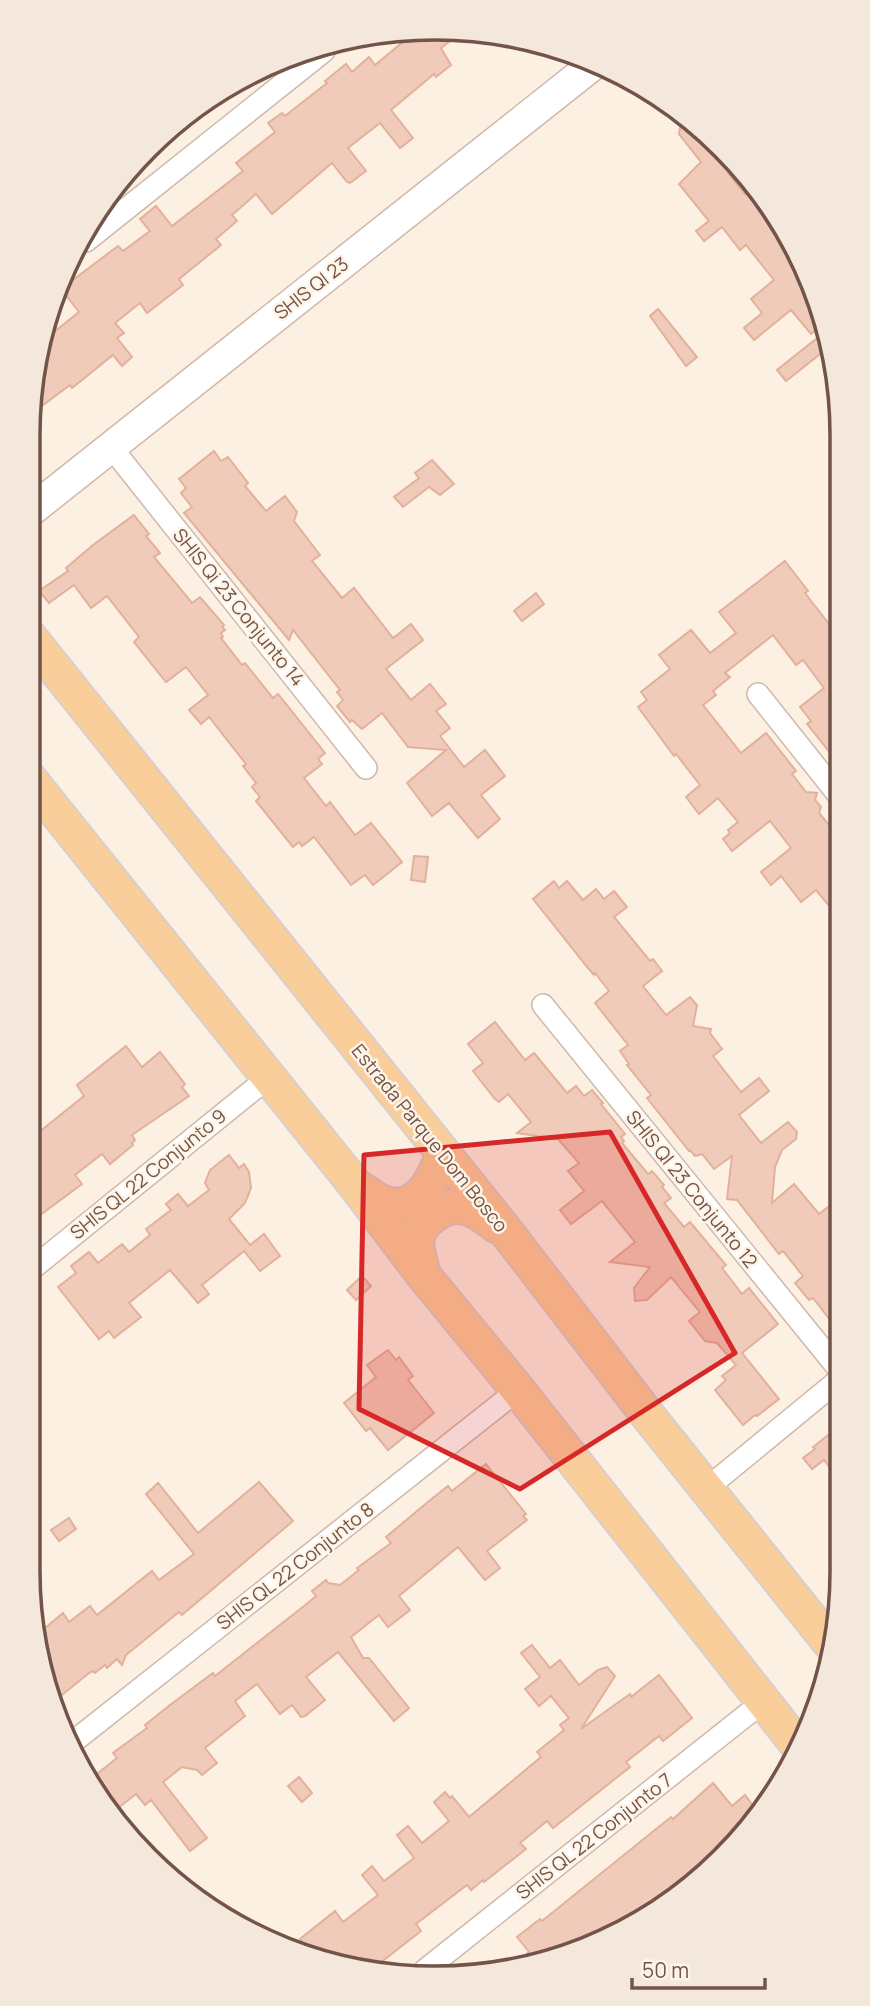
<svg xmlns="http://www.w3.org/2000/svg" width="870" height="2006" font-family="Manrope,sans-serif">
<rect width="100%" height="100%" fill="#fcf0e2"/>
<g fill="#f1cbba" stroke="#e3b09b" stroke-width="2">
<path d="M409,29L458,35L441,48L451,65L436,77L434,74L391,110L413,138L400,148L380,123L348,148L366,171L350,183L347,182L332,163L272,214L256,194L232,215L237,221L216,239L221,245L179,279L183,285L147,313L140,303L115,323L124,333L117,338L132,357L122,366L113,355L72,388L70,385L39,408L34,401L44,340L79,312L61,289L118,246L123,251L150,231L140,219L156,206L172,226L243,171L236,163L275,132L268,123L282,113L285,116L327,83L325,81L346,64L352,72L369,57L375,65L404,41L397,32Z"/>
<path d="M682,116L727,158L735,168L728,173L745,194L756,185L758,187L811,279L823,325L811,334L791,310L754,340L744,328L762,313L751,299L774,280L746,245L740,250L722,227L704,241L696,231L709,221L679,184L701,162L679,134Z"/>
<path d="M658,309L697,357L686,366L650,316Z"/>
<path d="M821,335L829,347L786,381L777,370Z"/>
<path d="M214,451L221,461L228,457L248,483L245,486L266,511L285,496L297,512L294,521L320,555L312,561L342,598L354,588L393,638L411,624L423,640L386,669L411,700L430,684L446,704L436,711L450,728L440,736L464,767L485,750L505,776L481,795L500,819L478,838L449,803L432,816L407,783L446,750L408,747L382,713L362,729L352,720L350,722L337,706L343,700L337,692L340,690L293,630L289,640L184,513L192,507L181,493L186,488L179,479Z"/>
<path d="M432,460L454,484L440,495L429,487L403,507L394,497L419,478L415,473Z"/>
<path d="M134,515L149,534L146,536L160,553L154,557L192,603L200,597L224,625L222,627L225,630L221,633L223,637L221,638L242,665L245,663L273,698L278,694L325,753L318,759L322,764L304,778L326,806L330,802L355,835L371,823L402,862L373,885L365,875L351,885L314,837L302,846L299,842L293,847L256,801L260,797L252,787L256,783L243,766L246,764L209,717L201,724L189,710L208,695L186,667L166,682L134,642L139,637L107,596L91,608L74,585L49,603L39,591L68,571L66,568L93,545Z"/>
<path d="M785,561L808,591L805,593L832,628L829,630L839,643L840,765L807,724L811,721L800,707L824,688L803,660L796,665L773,635L725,673L730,677L713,691L716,695L703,705L741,753L766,733L796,771L792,774L806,792L817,793L815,800L821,807L819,813L834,831L840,826V919L816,890L801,902L781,876L771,885L761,872L791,848L770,821L732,851L723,839L730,833L728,830L738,822L718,798L699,814L686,797L700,785L676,754L674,756L638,707L647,700L641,692L670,669L659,655L691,630L710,653L736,633L719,612Z"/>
<path d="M536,593L544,604L522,621L514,611Z"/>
<path d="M414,856L428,857L425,882L411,880Z"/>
<path d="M554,881L559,888L567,881L583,900L596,889L604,899L614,891L627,907L614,917L650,961L653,959L662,971L643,986L666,1015L690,997L697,1005L693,1026L711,1029L710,1033L722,1049L713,1056L741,1092L759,1078L769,1091L739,1115L761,1143L788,1122L797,1132L796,1139L782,1150L775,1167L772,1203L794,1184L819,1214L841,1197V1214L831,1222L841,1235V1334L813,1298L809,1300L795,1283L803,1276L783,1251L779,1254L737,1200L727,1199L732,1156L714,1169L702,1154L695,1156L690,1150L689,1151L647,1098L651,1095L627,1065L629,1064L620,1051L628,1045L595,1003L609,991L595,973L594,975L588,968L533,899Z"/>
<path d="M495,1022L525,1060L534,1053L567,1093L576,1086L584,1096L592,1090L603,1103L601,1104L625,1134L621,1137L624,1141L622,1143L648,1174L652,1171L664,1185L662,1187L671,1198L664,1203L684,1227L690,1222L726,1265L722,1268L742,1294L749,1288L778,1324L742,1353L779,1399L757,1416L755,1415L743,1425L715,1390L726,1380L722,1376L736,1365L717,1343L705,1341L689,1321L700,1312L671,1277L647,1300L635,1301L634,1288L650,1267L610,1262L635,1242L602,1201L571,1224L560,1210L584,1191L568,1171L579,1163L558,1139L517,1133L531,1122L508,1094L499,1102L495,1099L473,1071L483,1063L468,1044Z"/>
<path d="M126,1046L142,1067L160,1052L185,1084L182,1087L189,1096L132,1135L135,1140L132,1143L133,1145L110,1164L102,1154L75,1175L82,1184L28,1224V1141L84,1096L77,1085Z"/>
<path d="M229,1155L239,1168L244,1164L249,1172L251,1188L245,1203L229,1219L250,1245L264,1234L280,1256L260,1271L244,1251L202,1285L209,1294L198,1303L170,1270L129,1303L141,1317L114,1338L109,1331L99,1339L58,1287L76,1273L71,1266L89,1252L98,1263L122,1244L129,1252L150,1235L146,1229L171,1210L166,1204L178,1194L188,1206L209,1190L205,1183L210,1170Z"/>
<path d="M362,1276L371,1286L356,1300L347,1290Z"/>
<path d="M388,1350L396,1360L399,1357L413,1376L408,1380L434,1413L388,1450L370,1428L366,1431L344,1403L376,1377L367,1365Z"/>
<path d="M842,1424V1483L824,1460L812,1469L803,1458L815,1449L813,1447Z"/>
<path d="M486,1464L526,1514L523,1516L527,1520L487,1551L500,1568L485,1580L458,1547L399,1596L410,1610L388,1627L379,1615L351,1637L363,1658H369L409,1708L394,1721L338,1652L306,1677L325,1700L305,1716L301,1717L292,1705L280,1714L257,1684L235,1701L245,1716L205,1748L217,1763L202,1775L197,1770L182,1767L163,1782L207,1838L190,1851L151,1800L145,1805L136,1794L113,1812L93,1777L117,1758L113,1753L147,1728L145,1725L170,1705L213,1673L215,1676L304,1606L316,1596L312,1591L326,1580L328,1583L340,1585L359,1570L357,1568L391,1543L386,1537L429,1501L448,1486L452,1491Z"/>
<path d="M259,1482L293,1521L182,1615L179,1612L126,1655L122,1665L117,1659L107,1668L105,1665L95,1673L93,1671L89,1673L51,1704L38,1634L63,1613L69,1622L90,1606L97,1615L152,1571L159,1580L194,1554L146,1494L158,1483L198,1533Z"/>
<path d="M69,1518L76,1529L59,1541L51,1530Z"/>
<path d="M532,1645L550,1668L560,1660L579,1685L598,1670L607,1667L615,1676L581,1729L630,1694L631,1697L659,1675L692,1718L663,1741L659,1736L626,1762L630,1767L553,1828L547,1821L520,1843L526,1849L484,1882L483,1880L471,1890L467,1885L416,1924L421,1931L371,1970H356L311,1953L300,1939L335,1911L343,1922L378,1895L362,1875L372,1866L384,1881L414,1858L397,1835L408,1826L422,1843L449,1821L434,1802L445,1792L450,1798L452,1796L469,1817L541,1757L537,1752L564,1730L560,1725L569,1718L551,1696L539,1706L525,1689L540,1677L521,1653Z"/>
<path d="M299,1777L312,1793L302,1802L288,1786Z"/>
<path d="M713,1783L732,1806L745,1795L757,1811L741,1839L638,1924L514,1970H507L529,1952L517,1937L540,1919L542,1921L671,1817L673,1819Z"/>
</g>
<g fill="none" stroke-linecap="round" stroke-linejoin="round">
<g stroke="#cfb8ac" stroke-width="24">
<g id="street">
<path d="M86,241L324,51"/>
<path d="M111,447L366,768"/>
<path d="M758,694L840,797"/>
<path d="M543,1005L841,1372"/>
<path d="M28,1272L269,1077"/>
<path d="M706,1489L841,1378"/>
<path d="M73,1742L518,1390"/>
<path d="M425,1970L764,1701"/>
</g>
</g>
<g stroke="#d2b8a9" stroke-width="33">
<path id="secondary" d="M28,513L594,64"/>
</g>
<g stroke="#d8cfcc" stroke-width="37">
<g id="primary">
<path d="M28,635L508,1234L649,1417L830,1643"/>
<path d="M28,777L356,1186L424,1276L518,1390L796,1743"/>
<path d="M359,1188C366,1192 374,1199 382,1202C416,1216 435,1179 443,1153"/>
<path d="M423,1273C421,1263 416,1250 417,1240C419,1221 445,1204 463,1207C476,1209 487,1219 497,1226"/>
</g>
</g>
<use href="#street" stroke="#fff" stroke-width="21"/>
<use href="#secondary" stroke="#fff" stroke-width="30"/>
<use href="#primary" stroke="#face9b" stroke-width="33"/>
</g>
<path fill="#d62828" fill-opacity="0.2" stroke="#d62828" stroke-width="5" stroke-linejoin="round" d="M610,1132L735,1353L520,1489L359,1409L364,1155Z"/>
<g text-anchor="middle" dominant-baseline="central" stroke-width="5" stroke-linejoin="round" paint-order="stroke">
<g font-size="19" fill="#735449" stroke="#fff4e8">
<text transform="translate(311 288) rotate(-38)">SHIS QI 23</text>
<text transform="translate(239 607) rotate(51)">SHIS Qi 23 Conjunto 14</text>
<text transform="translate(430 1138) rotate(51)">Estrada Parque Dom Bosco</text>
<text transform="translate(148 1174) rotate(-39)">SHIS QL 22 Conjunto 9</text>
<text transform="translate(692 1189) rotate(51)">SHIS QI 23 Conjunto 12</text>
<text transform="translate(295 1566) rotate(-38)">SHIS QL 22 Conjunto 8</text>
<text transform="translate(594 1836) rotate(-38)">SHIS QL 22 Conjunto 7</text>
</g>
</g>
<path d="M0 0H870V2006H0ZM435 40H435A395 395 0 0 1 830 435V1571A395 395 0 0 1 435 1966H435A395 395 0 0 1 40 1571V435A395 395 0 0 1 435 40Z" fill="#f4e7db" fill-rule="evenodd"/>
<path fill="none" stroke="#735449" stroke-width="3.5" d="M435 40H435A395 395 0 0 1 830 435V1571A395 395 0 0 1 435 1966H435A395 395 0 0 1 40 1571V435A395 395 0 0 1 435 40Z"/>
<path d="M632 1978v10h133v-10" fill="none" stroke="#735449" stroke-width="3.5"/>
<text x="642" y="1978" font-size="21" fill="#735449" stroke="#fff4e8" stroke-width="5" paint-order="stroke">50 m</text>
</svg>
